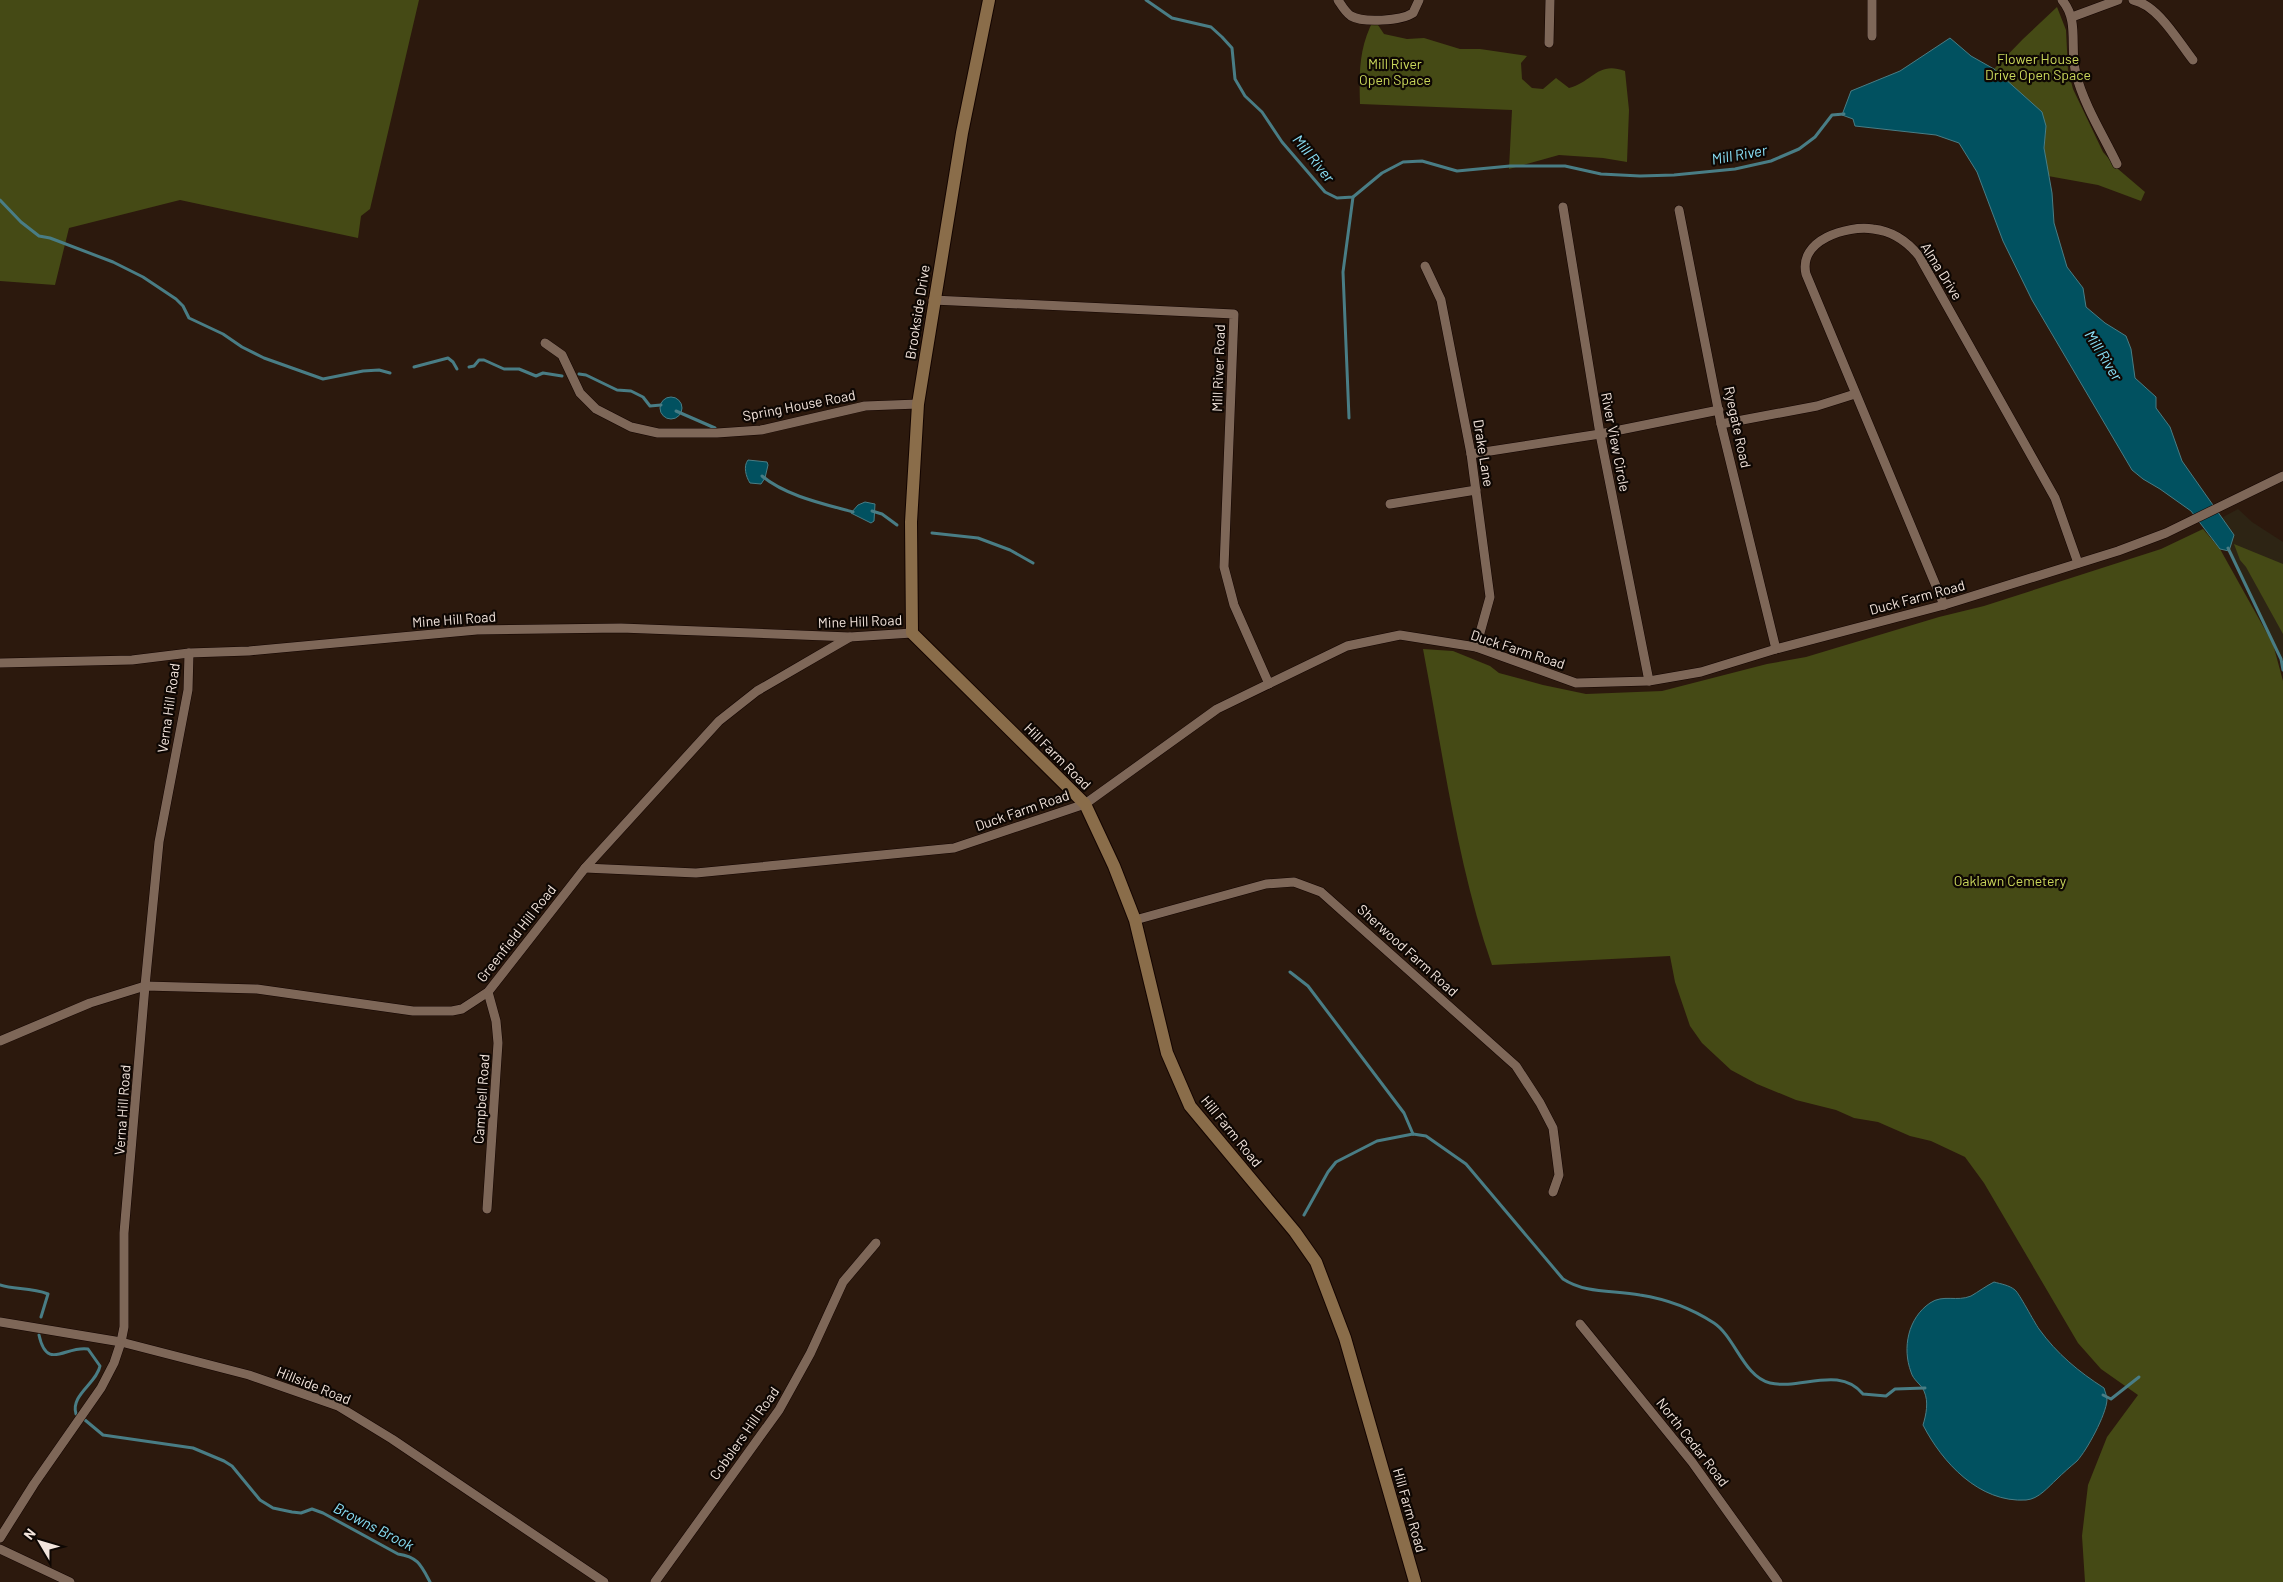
<svg xmlns="http://www.w3.org/2000/svg" width="2283" height="1582" font-family="Barlow,sans-serif">
<rect width="100%" height="100%" fill="#2c190d"/>
<path fill="#2d2414" d="M2238,509L2252,522L2283,542V664L2220,529L2214,522Z"/>
<g fill="#454a15">
<path d="M0,0H419L370,209L361,216L358,238L180,200L69,228L55,285L0,281Z"/>
<path d="M2057,7L2066,30L2068,70L2073,89L2103,152L2118,169L2145,192L2141,201L2098,185L2048,176L2044,148L2046,126L2009,82L1994,69L2023,39Z"/>
<path d="M1374,19L1384,34L1407,39L1424,38L1460,49H1480L1527,56L1521,63L1522,79L1532,88L1543,89L1556,78L1569,88C1593,82 1597,61 1625,71L1629,110L1627,162L1603,158L1559,155L1509,169L1512,110L1360,104C1359,72 1359,47 1374,19Z"/>
<path d="M2203,529L2220,549L2273,644L2283,681V1582H2085L2082,1536L2088,1485L2107,1437L2138,1395L2101,1369L2078,1343L1984,1183L1965,1157L1931,1141L1910,1136L1878,1122L1854,1118L1836,1110L1796,1100L1757,1084L1731,1070L1702,1043L1690,1026L1675,982L1670,956L1492,965C1457,864 1443,754 1423,649L1453,651L1490,666L1499,673L1543,685L1586,694L1662,691L1767,664L1806,657L1939,617L1984,606L2161,549Z"/>
<path d="M2234,544L2283,564V634L2246,567L2240,560Z"/>
</g>
<g fill="#015160" stroke="#497d85">
<path d="M1950,38L1971,56L1994,69L2042,112L2046,126L2044,148L2052,193L2054,223L2067,267L2083,288L2086,307L2105,323L2126,336L2131,349L2135,378L2156,397V408L2170,427L2182,461L2234,535L2229,551L2220,549L2191,511L2160,489L2143,479L2132,470L2032,300L2003,241L1977,172L1959,143L1936,135L1855,126L1853,119L1842,115L1851,91L1900,71Z"/>
<circle cx="671" cy="408" r="11"/>
<path d="M748,460L767,462L768,465L765,478L761,484L750,483C746,477 743,466 748,460Z"/>
<path d="M865,502L875,504L874,521L871,523L851,513L858,505Z"/>
<path d="M1994,1282C2001,1284 2009,1285 2015,1290C2019,1293 2034,1322 2039,1329C2057,1354 2079,1372 2104,1388C2105,1392 2107,1396 2107,1400C2106,1415 2087,1450 2077,1461C2070,1467 2063,1473 2057,1479C2048,1487 2039,1499 2026,1500C1979,1503 1942,1462 1923,1425C1926,1415 1929,1402 1924,1391C1921,1384 1913,1380 1911,1372C1902,1348 1908,1318 1930,1303C1943,1294 1957,1302 1971,1296C1978,1292 1986,1286 1994,1282Z"/>
</g>
<g fill="none" stroke-linecap="round" stroke-linejoin="round">
<g stroke="#497d85" stroke-width="3">
<path d="M1146,0L1172,18L1211,27L1222,37L1232,48L1235,79L1245,96L1262,112L1282,142L1325,192L1337,198L1353,197L1382,173L1403,162L1422,161L1457,171L1510,166H1565L1601,174L1640,176L1674,175L1735,169L1771,161L1799,149L1815,137L1832,115L1844,114"/>
<path d="M0,200L21,222L39,236L50,238L113,262L143,277L176,299L183,306L189,318L223,334L242,347L264,358L323,379L363,371L379,370L390,373"/>
<path d="M414,367L448,358L453,362L457,369"/>
<path d="M469,367L474,366L479,360H484L504,369H519L536,376L543,373L562,376"/>
<path d="M579,374L586,375L617,390L631,391L643,397L650,406L661,405"/>
<path d="M676,411L715,428"/>
<path d="M1349,418L1343,272L1353,197"/>
<path d="M762,476C786,496 824,504 853,512"/>
<path d="M872,511L882,514L897,525"/>
<path d="M932,533L978,538L1010,550L1033,563"/>
<path d="M2228,548L2281,659L2283,670"/>
<path d="M1290,972L1308,986L1404,1113L1413,1134"/>
<path d="M1304,1215L1328,1172L1336,1162L1377,1141L1413,1134L1426,1136L1466,1164L1563,1279C1586,1294 1613,1290 1640,1295C1666,1299 1691,1308 1714,1323C1735,1337 1744,1377 1770,1383C1801,1390 1839,1365 1863,1394L1886,1396L1895,1389L1925,1388"/>
<path d="M0,1285C14,1290 30,1287 48,1294L41,1317"/>
<path d="M39,1335C47,1372 66,1345 88,1349L100,1366C97,1383 70,1395 76,1414"/>
<path d="M2103,1395L2111,1399L2139,1377"/>
<path d="M85,1420L103,1435L193,1448L224,1461L232,1466L260,1500L273,1508L292,1512L301,1513L312,1509L323,1513L398,1554C418,1557 421,1565 430,1582"/>
</g>
<g stroke="#130400" stroke-width="10">
<g id="street">
<path d="M1338,0C1342,6 1345,12 1351,16C1363,23 1401,21 1413,13L1419,0"/>
<path d="M1872,0V36"/>
<path d="M2062,0C2080,21 2069,48 2076,74C2084,105 2103,135 2117,164"/>
<path d="M2133,0C2158,5 2178,41 2193,60"/>
<path d="M2072,17L2118,0"/>
<path d="M1549,43L1550,0"/>
<path d="M1563,207L1600,434L1649,681"/>
<path d="M1679,210L1721,424L1776,649"/>
<path d="M1425,266L1441,300L1471,454L1490,597L1476,647"/>
<path d="M933,300L1234,314L1224,567L1234,605L1269,684"/>
<path d="M545,343L562,355L580,393L596,409L631,427L658,433H717L761,430L865,406L918,404"/>
<path d="M1721,424L1817,406L1855,394"/>
<path d="M1471,454L1600,434L1719,410"/>
<path d="M1390,504L1476,490"/>
<path d="M1944,605L1806,274C1798,240 1847,225 1873,229C1892,231 1907,241 1919,256L2055,498L2078,563"/>
<path d="M0,663L132,660L189,653L249,651L477,630L621,628L850,637L912,633"/>
<path d="M585,868L696,873L954,848L1085,804L1217,709L1347,646L1400,635L1476,647L1576,683L1649,681L1701,672L1776,649L1944,605L2118,551L2166,533L2283,476"/>
<path d="M1135,920L1266,884L1294,882L1321,892L1516,1066L1540,1103L1553,1128L1559,1175L1553,1192"/>
<path d="M0,1041L90,1003L145,986L257,989L413,1011H452L462,1009L488,992L585,868L719,721L757,691L850,637"/>
<path d="M487,1209L498,1043L496,1021L488,992"/>
<path d="M0,1322L121,1342L249,1375L338,1406L392,1439L604,1582"/>
<path d="M1580,1324L1692,1462L1778,1582"/>
<path d="M0,1538L34,1484L101,1388L114,1363L121,1342L124,1327V1233L145,986L159,842L188,690L189,653"/>
<path d="M0,1549L70,1582"/>
<path d="M655,1582L779,1410L810,1354L843,1282L876,1243"/>
</g>
</g>
<g stroke="#130400" stroke-width="14">
<path id="secondary" d="M989,0L962,133L918,404L911,522L912,633L1085,804L1114,866L1135,920L1167,1053L1190,1106L1295,1232L1316,1262L1345,1338L1415,1582"/>
</g>
<use href="#street" stroke="#7e6758" stroke-width="9"/>
<use href="#secondary" stroke="#8a6d4a" stroke-width="12"/>
</g>
<g text-anchor="middle" dominant-baseline="central" stroke-width="4.5" stroke-linejoin="round" paint-order="stroke">
<g font-size="14" fill="#cad75b" stroke="#0e0703">
<text x="2038" y="58">Flower House<tspan x="2038" dy="16">Drive Open Space</tspan></text>
<text x="1395" y="63">Mill River<tspan x="1395" dy="16">Open Space</tspan></text>
<text x="2010" y="880">Oaklawn Cemetery</text>
</g>
<g font-size="14" fill="#f2e4dc" stroke="#0e0703">
<text transform="translate(1942 271) rotate(58)">Alma Drive</text>
<text transform="translate(917 312) rotate(-81)">Brookside Drive</text>
<text transform="translate(1218 368) rotate(-88)">Mill River Road</text>
<text transform="translate(799 405) rotate(-11)">Spring House Road</text>
<text transform="translate(1738 427) rotate(78)">Ryegate Road</text>
<text transform="translate(1616 442) rotate(79)">River View Circle</text>
<text transform="translate(1484 453) rotate(81)">Drake Lane</text>
<text transform="translate(1917 597) rotate(-15)">Duck Farm Road</text>
<text transform="translate(454 619) rotate(-4)">Mine Hill Road</text>
<text transform="translate(860 621) rotate(-2)">Mine Hill Road</text>
<text transform="translate(1518 649) rotate(18)">Duck Farm Road</text>
<text transform="translate(168 708) rotate(-82)">Verna Hill Road</text>
<text transform="translate(1058 756) rotate(45)">Hill Farm Road</text>
<text transform="translate(1022 810) rotate(-19)">Duck Farm Road</text>
<text transform="translate(516 933) rotate(-52)">Greenfield Hill Road</text>
<text transform="translate(1408 950) rotate(42)">Sherwood Farm Road</text>
<text transform="translate(481 1099) rotate(-86)">Campbell Road</text>
<text transform="translate(122 1110) rotate(-86)">Verna Hill Road</text>
<text transform="translate(1232 1131) rotate(51)">Hill Farm Road</text>
<text transform="translate(314 1385) rotate(22)">Hillside Road</text>
<text transform="translate(744 1433) rotate(-55)">Cobblers Hill Road</text>
<text transform="translate(1693 1442) rotate(52)">North Cedar Road</text>
<text transform="translate(1410 1510) rotate(74)">Hill Farm Road</text>
</g>
<g font-size="15" font-style="italic" fill="#8ae0f7" stroke="#0e0703">
<text transform="translate(1739 154) rotate(-10)">Mill River</text>
<text transform="translate(1314 158) rotate(51)">Mill River</text>
<text transform="translate(2104 355) rotate(58)">Mill River</text>
<text transform="translate(374 1526) rotate(27)">Browns Brook</text>
</g>
</g>
<g transform="translate(40 1542) rotate(308)" stroke="#0e0703" stroke-width="4" paint-order="stroke">
<path d="M0-4L9 19L0 12L-9 19Z" fill="#f2e4dc"/>
<text y="-8" font-size="14" font-weight="bold" text-anchor="middle" fill="#f2e4dc">N</text>
</g>
</svg>
